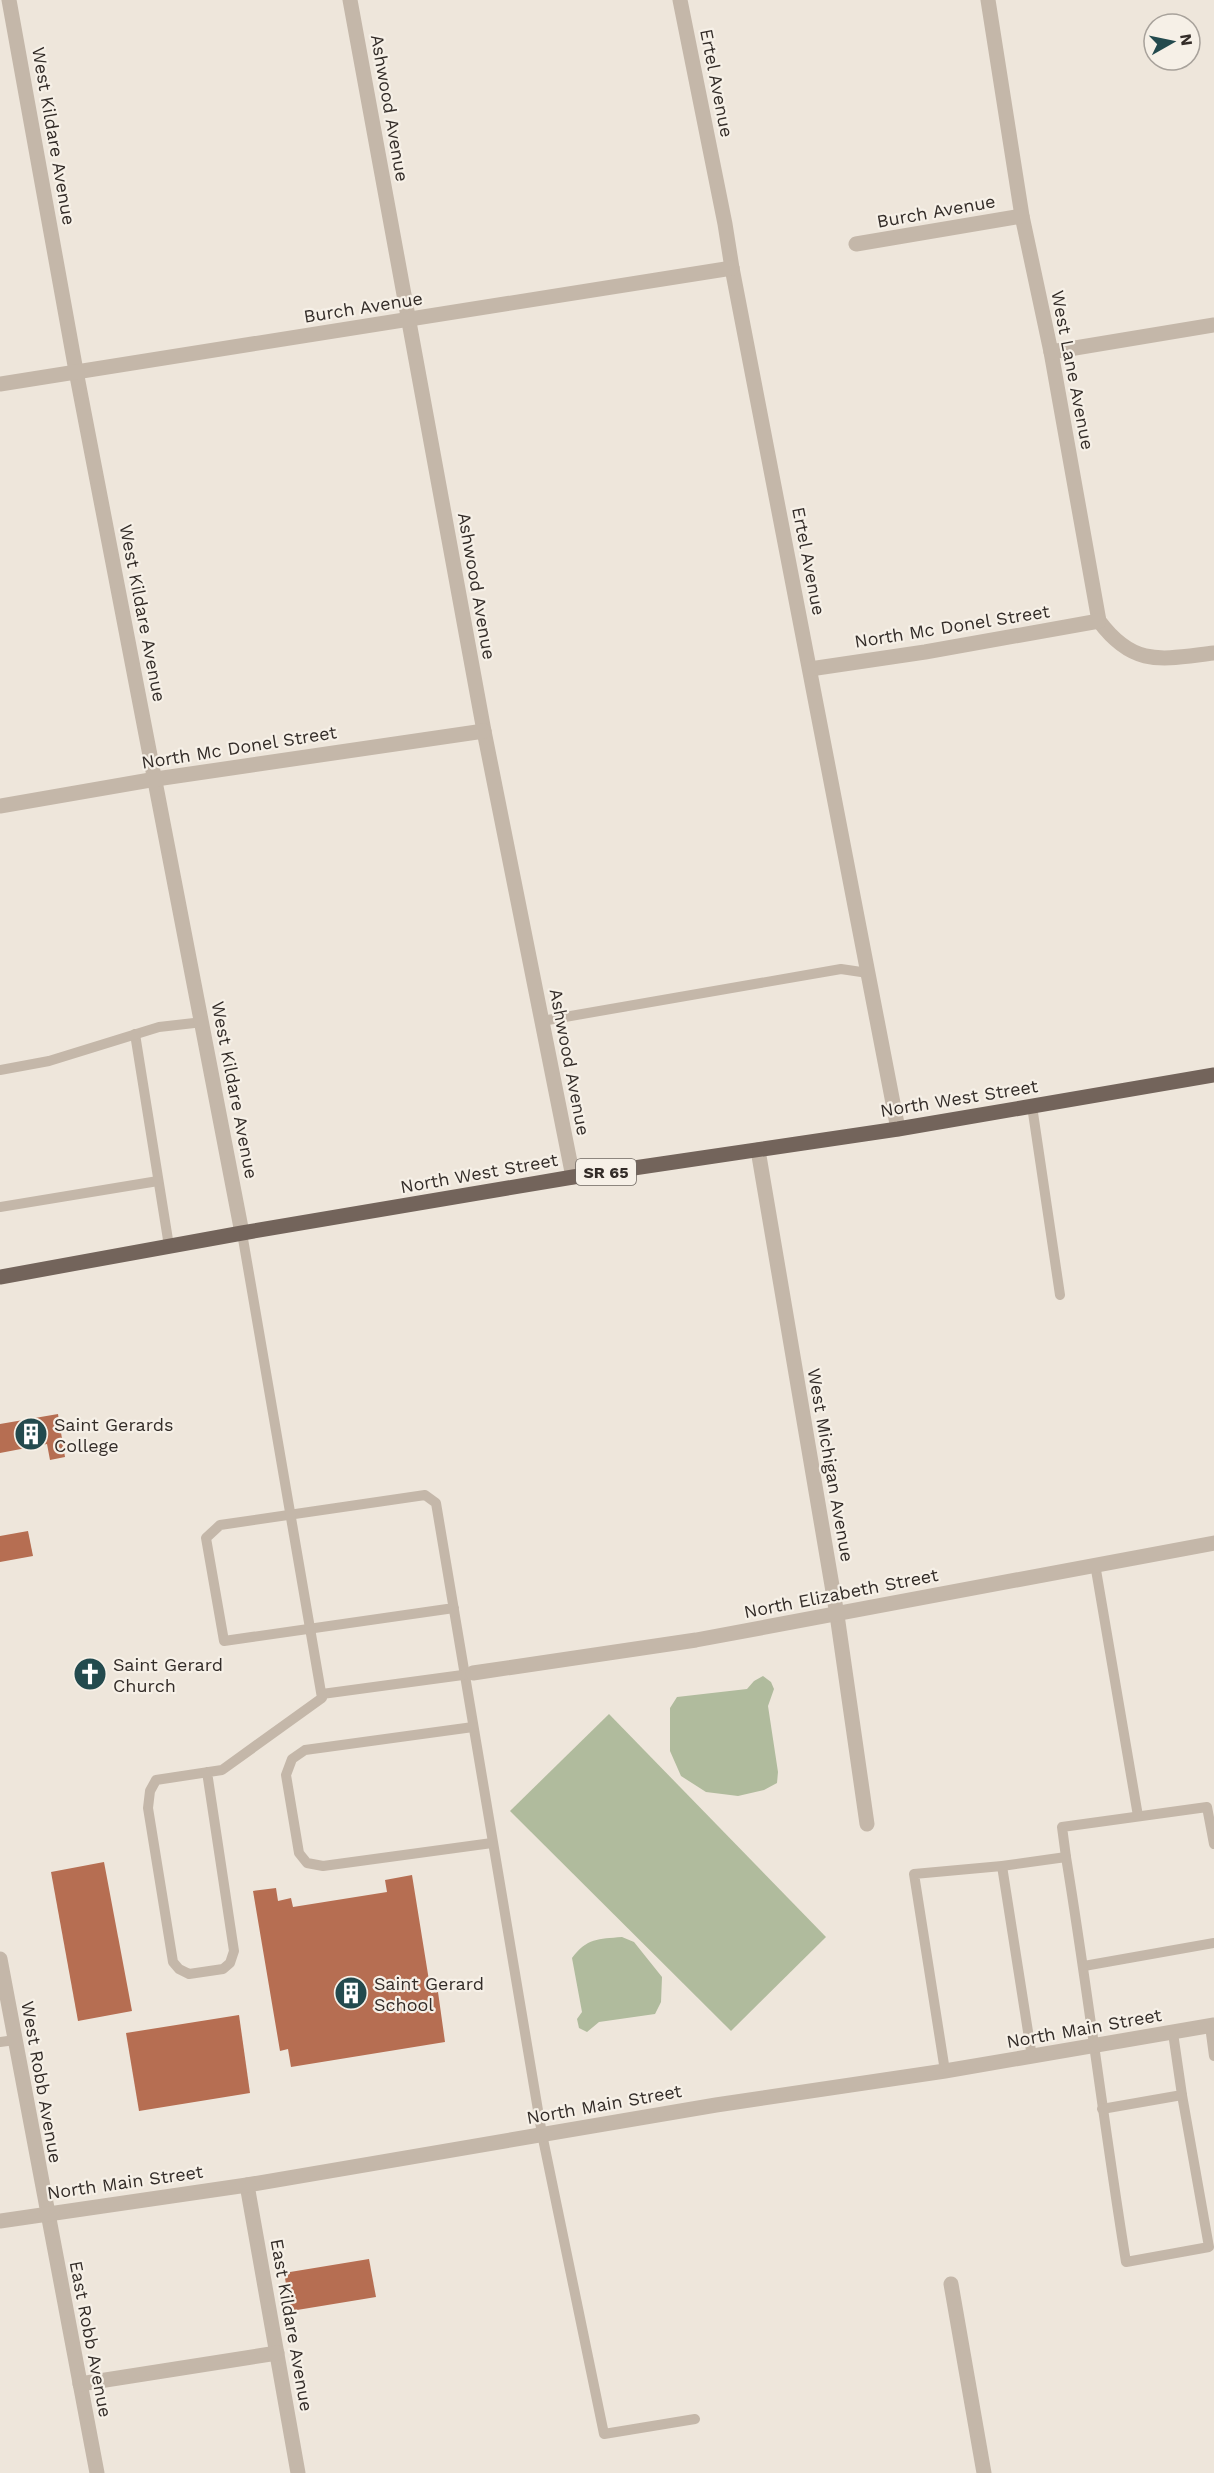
<svg xmlns="http://www.w3.org/2000/svg" width="1214" height="2473" font-family="'Work Sans',sans-serif">
<rect width="100%" height="100%" fill="#eee6db"/>
<g fill="#b0bb9d">
<path d="M763,1676L771,1682L774,1689L768,1706L778,1772L777,1783L764,1790L738,1796L706,1792L681,1776L670,1751V1708L677,1697L747,1689L754,1681Z"/>
<path d="M609,1714L826,1937L731,2031L510,1811Z"/>
<path d="M622,1937L634,1942L662,1977L661,2002L655,2014L599,2022L587,2032L579,2028L577,2019L582,2012L572,1958C587,1938 598,1939 622,1937Z"/>
</g>
<g fill="#b66e52">
<path d="M58,1414L65,1457L50,1460L47,1444L0,1453V1424Z"/>
<path d="M28,1531L33,1556L0,1562V1536Z"/>
<path d="M104,1862L132,2011L78,2021L51,1872Z"/>
<path d="M412,1875L431,1993L438,1992L445,2042L291,2067L288,2049L280,2051L253,1891L276,1888L278,1901L291,1898L293,1907L387,1892L385,1880Z"/>
<path d="M239,2015L250,2093L139,2111L126,2033Z"/>
<path d="M369,2259L376,2297L291,2311L284,2273Z"/>
</g>
<g fill="none" stroke-linecap="round" stroke-linejoin="round">
<g stroke="#c4b7a9" stroke-width="10">
<path d="M542,1021L841,969L868,973"/>
<path d="M135,1034L169,1246"/>
<path d="M0,1070L49,1061L159,1027L203,1022"/>
<path d="M1032,1106L1060,1295"/>
<path d="M0,1207L158,1181"/>
<path d="M1095,1564L1138,1816"/>
<path d="M454,1608L224,1641L206,1538L220,1525L425,1495L436,1503L542,2134L604,2434L695,2419"/>
<path d="M322,1694L470,1674"/>
<path d="M473,1727L305,1750L292,1759L286,1775L299,1853L307,1863L323,1866L492,1843"/>
<path d="M207,1772L234,1951L230,1963L223,1969L189,1974L179,1969L173,1962L148,1808L150,1791L156,1780L222,1770L322,1698L242,1233"/>
<path d="M1066,1857L1062,1827L1207,1807L1214,1844"/>
<path d="M1002,1866L1032,2057"/>
<path d="M1084,1966L1214,1943"/>
<path d="M1210,2026L1214,2056"/>
<path d="M0,2042L15,2040"/>
<path d="M945,2071L914,1874L1002,1866L1066,1857C1088,1991 1104,2127 1126,2262L1209,2247L1182,2095"/>
<path d="M1102,2109L1182,2095L1173,2033"/>
</g>
<g stroke="#c4b7a9" stroke-width="15">
<path d="M9,0L76,371L242,1233"/>
<path d="M350,0L484,731L573,1177"/>
<path d="M680,0L725,224L732,268L898,1129"/>
<path d="M988,0L1022,216L1051,352L1099,621C1134,668 1162,659 1214,653"/>
<path d="M856,244L1022,216"/>
<path d="M1051,352L1214,325"/>
<path d="M0,384L732,268"/>
<path d="M810,669L925,652L1099,621"/>
<path d="M0,806L156,779L484,731"/>
<path d="M758,1150L837,1615L867,1824"/>
<path d="M473,1673L696,1640L1214,1543"/>
<path d="M0,1959L97,2473"/>
<path d="M247,2185L298,2473"/>
<path d="M0,2221L247,2185L716,2105L945,2071L1214,2025"/>
<path d="M951,2284L984,2473"/>
<path d="M80,2384L277,2353"/>
</g>
<path stroke="#73645b" stroke-width="15" d="M0,1277L242,1233L573,1177L898,1129L1214,1075"/>
</g>
<defs>
<g id="building-disc" transform="scale(1.725)"><circle r="9.5" fill="#234a4e" stroke="#f6f0e7"/><path d="M-4-6H4V6H1V3H-1V6H-4ZM-2.5-4.3h1.7v1.8h-1.7ZM.8-4.3h1.7v1.8H.8ZM-2.5-1h1.7V.8h-1.7ZM.8-1h1.7V.8H.8Z" fill="#fff"/></g>
<g id="church-disc" transform="scale(1.725)"><circle r="9.5" fill="#234a4e" stroke="#f6f0e7"/><path d="M-1.2-6h2.4v3.5h3.3v2.4h-3.3V6h-2.4V-.1h-3.3v-2.4h3.3Z" fill="#fff"/></g>
</defs>
<g fill-rule="evenodd">
<use href="#building-disc" x="31" y="1434"/>
<use href="#church-disc" x="90" y="1674"/>
<use href="#building-disc" x="351" y="1993"/>
</g>
<g text-anchor="middle" dominant-baseline="central" stroke-width="4.5" stroke-linejoin="round" paint-order="stroke">
<rect fill="#f6f0e7" stroke="#6e6761" stroke-width="1.5" x="576" y="1159" width="60" height="26" rx="4.5"/>
<g font-size="16" font-weight="bold" fill="#332c28">
<text x="606" y="1172">SR 65</text>
</g>
<g font-size="18" fill="#332c28" stroke="#f6f0e7">
<text transform="translate(717 83) rotate(79)">Ertel Avenue</text>
<text transform="translate(390 108) rotate(80)">Ashwood Avenue</text>
<text transform="translate(54 136) rotate(80)">West Kildare Avenue</text>
<text transform="translate(936 211) rotate(-10)">Burch Avenue</text>
<text transform="translate(363 307) rotate(-9)">Burch Avenue</text>
<text transform="translate(1073 370) rotate(79)">West Lane Avenue</text>
<text transform="translate(809 561) rotate(79)">Ertel Avenue</text>
<text transform="translate(477 586) rotate(80)">Ashwood Avenue</text>
<text transform="translate(143 613) rotate(79)">West Kildare Avenue</text>
<text transform="translate(952 626) rotate(-9)">North Mc Donel Street</text>
<text transform="translate(239 747) rotate(-9)">North Mc Donel Street</text>
<text transform="translate(570 1062) rotate(79)">Ashwood Avenue</text>
<text transform="translate(235 1090) rotate(79)">West Kildare Avenue</text>
<text transform="translate(959 1098) rotate(-9)">North West Street</text>
<text transform="translate(479 1173) rotate(-10)">North West Street</text>
<text transform="translate(831 1465) rotate(80)">West Michigan Avenue</text>
<text transform="translate(841 1593) rotate(-11)">North Elizabeth Street</text>
<text transform="translate(1084 2028) rotate(-10)">North Main Street</text>
<text transform="translate(42 2082) rotate(80)">West Robb Avenue</text>
<text transform="translate(604 2104) rotate(-10)">North Main Street</text>
<text transform="translate(125 2182) rotate(-8)">North Main Street</text>
<text transform="translate(292 2325) rotate(80)">East Kildare Avenue</text>
<text transform="translate(91 2339) rotate(79)">East Robb Avenue</text>
</g>
<g font-size="18" fill="#332c28" stroke="#f6f0e7" text-anchor="start">
<text x="54" y="1424">Saint Gerards<tspan x="54" dy="21">College</tspan></text>
<text x="113" y="1664">Saint Gerard<tspan x="113" dy="21">Church</tspan></text>
<text x="374" y="1983">Saint Gerard<tspan x="374" dy="21">School</tspan></text>
</g>
</g>
<g transform="translate(1172 42) rotate(81)"><circle r="28" fill="#f6f0e7" stroke="#a8a29b" stroke-width="1.5"/>
<path d="M0-4.5L10 22L0 15L-10 22Z" fill="#234a4e"/>
<text y="-9" font-size="16" font-weight="bold" text-anchor="middle" fill="#332c28">N</text>
</g>
</svg>
